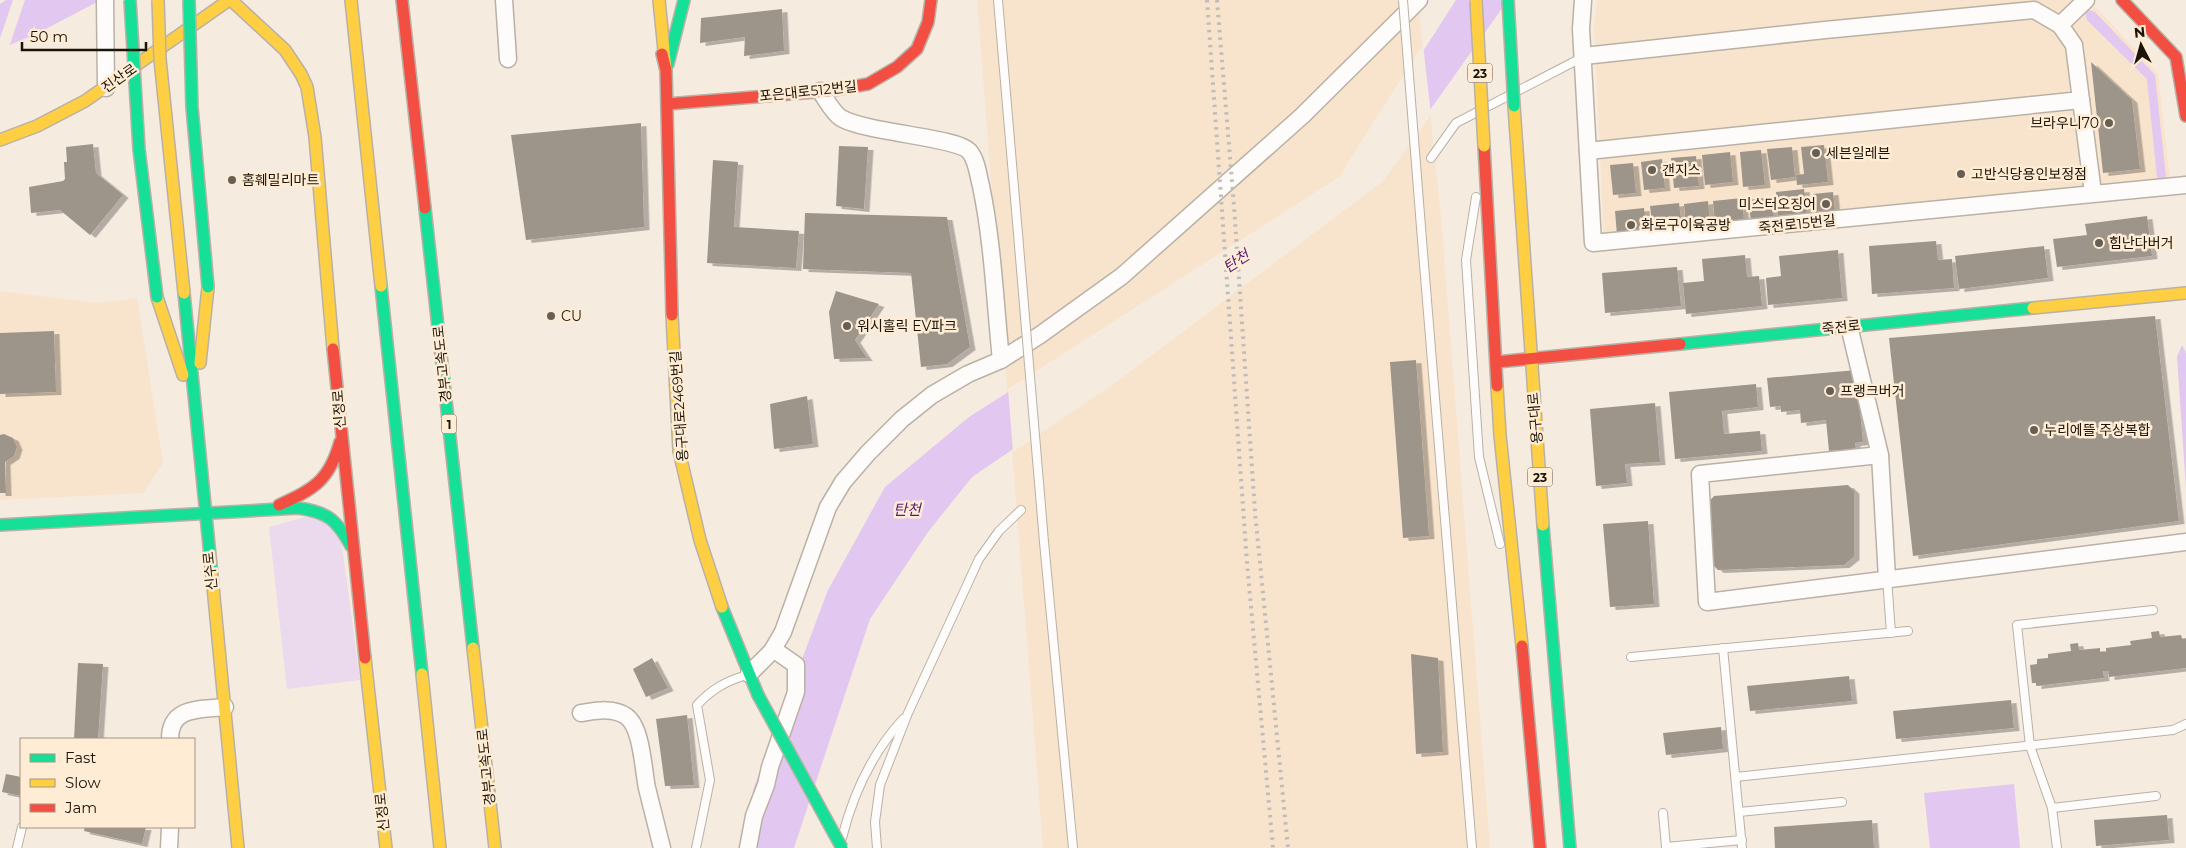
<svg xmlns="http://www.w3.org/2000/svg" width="2186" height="848" font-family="Montserrat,'Noto Sans KR',sans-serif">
<defs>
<filter id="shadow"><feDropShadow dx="5.5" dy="3" stdDeviation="0" flood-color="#0004"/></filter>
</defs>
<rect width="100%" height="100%" fill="#f5ebdf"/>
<g fill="#f8e4cc">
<path d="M977,0H1418L1441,217L1490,848H1043Z"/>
<path d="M1597,0H2089L2158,74L2170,180L1604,239L1594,27Z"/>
<path d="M0,291L98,303L137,298L163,463L143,493L0,500Z"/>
</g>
<path fill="#ebd9ed" d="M313,515L340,531L360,680L287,689L269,527Z"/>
<g fill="#e2c7f1">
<path d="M6,0H101L36,34L0,49V4Z"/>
<path d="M1456,0H1508L1381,179L1110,383L972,477L928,532L870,619L794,848H745L753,790L828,590L885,487L969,417L1341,179Z"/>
<path d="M2084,8L2095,12L2155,75L2166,177L2162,184L2157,178L2147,79L2087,20Z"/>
<path d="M2182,345L2186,353V488L2177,357Z"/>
<path d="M2014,784L2020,848H1930L1924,793Z"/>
</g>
<g fill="#f5ebdf">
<path d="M13,0H25L9,47L0,51V38Z"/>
<path d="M1423,44L1431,115L1383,181L1112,385L1013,452L1008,389L1339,177Z"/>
</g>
<g fill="#9d958a" filter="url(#shadow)">
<path d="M782,9L784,51L744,56L745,37L700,43L701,18Z"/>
<path d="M2091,62L2132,100L2140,169L2103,173Z"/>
<path d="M641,123L644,227L526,240L511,135Z"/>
<path d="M93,144L96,173L123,195L90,235L60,210L31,213L29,187L63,181L65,179L64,162H67L66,147Z"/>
<path d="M1824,145L1828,182L1797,185L1796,175L1804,174L1801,147Z"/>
<path d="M839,146L868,147L864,209L836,206Z"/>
<path d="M1792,147L1795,177L1771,180L1767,149Z"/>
<path d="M1761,150L1765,185L1743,187L1740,152Z"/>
<path d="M1730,152L1733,182L1705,185L1702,155Z"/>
<path d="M1696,156L1699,186L1674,188L1671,158Z"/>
<path d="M1662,159L1665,188L1644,190L1641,162Z"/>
<path d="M713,160L738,162L734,227L799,231L796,268L707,263Z"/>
<path d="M1633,163L1636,193L1613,195L1610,165Z"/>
<path d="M1804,189L1807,214L1778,217L1776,192Z"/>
<path d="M1833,192L1835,211L1815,213L1813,194Z"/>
<path d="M1772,197L1774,219L1751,221L1748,200Z"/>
<path d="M1742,198L1744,221L1715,224L1713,201Z"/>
<path d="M1708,201L1710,224L1686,227L1684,204Z"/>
<path d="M1679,203L1682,227L1653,230L1650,206Z"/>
<path d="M1644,208L1647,231L1617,235L1615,211Z"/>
<path d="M805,213L947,217L970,347L947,364L921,367L911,273L803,269Z"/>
<path d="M2147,216L2152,256L2057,267L2053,239L2087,235L2085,224Z"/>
<path d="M1936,241L1938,260L1952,259L1954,288L1872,294L1869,246Z"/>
<path d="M2044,246L2048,278L1959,289L1955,256Z"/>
<path d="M1838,250L1842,298L1768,305L1766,278L1781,276L1779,256Z"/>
<path d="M1745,255L1747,277L1759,276L1762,306L1686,314L1683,283L1704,281L1702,259Z"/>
<path d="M1677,267L1681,306L1605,313L1602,273Z"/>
<path d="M836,291L879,304L855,340L867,358L834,359L829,312Z"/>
<path d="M2155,316L2179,521L1913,556L1889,338Z"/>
<path d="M54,331L56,392L0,394V333Z"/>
<path d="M1416,360L1429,536L1403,538L1390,362Z"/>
<path d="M1856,370L1863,442L1855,443L1856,449L1829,451L1826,420L1801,423L1800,410L1781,412V406L1770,407L1767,378Z"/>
<path d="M1756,384L1758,407L1722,411L1724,434L1760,431L1762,451L1675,459L1669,392Z"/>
<path d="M807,396L813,444L774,449L770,404Z"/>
<path d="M1655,403L1660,462L1625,464L1627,483L1596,486L1590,409Z"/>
<path d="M4,434L13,438L17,447L14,456L5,462L6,493H0V435Z"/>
<path d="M1848,485L1854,491V557L1844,565L1718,570L1709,561L1706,505L1714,496Z"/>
<path d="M1648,521L1654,604L1610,607L1603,524Z"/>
<path d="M2159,631L2160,637L2181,635L2182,639H2186V668L2109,677V671H2103L2104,678L2036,686V683H2032L2030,665L2037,664V659L2048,658V654L2071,651L2070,644L2078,643L2079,650L2100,648V652H2106V648L2131,645L2130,641L2152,638L2151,632Z"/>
<path d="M1411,654L1438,658L1443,752L1416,754Z"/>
<path d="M652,658L668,688L646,697L633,669Z"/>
<path d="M78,663L103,664L98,739H74Z"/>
<path d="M1849,676L1852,701L1750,711L1747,686Z"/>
<path d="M2011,700L2014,728L1896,739L1893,711Z"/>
<path d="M687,715L694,785L665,786L656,719Z"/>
<path d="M1721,727L1723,749L1666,755L1663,733Z"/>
<path d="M6,774L21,777V796L2,792Z"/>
<path d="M2167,815L2169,840L2096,846L2094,820Z"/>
<path d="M1872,820L1874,848H1775L1774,827Z"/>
<path d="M85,827H146L142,844L84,831Z"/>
</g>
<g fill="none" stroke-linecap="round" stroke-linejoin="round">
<g stroke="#bab1a6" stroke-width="10">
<g id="lane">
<path d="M998,0L1018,234"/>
<path d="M1431,158L1456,123L1583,57"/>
<path d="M1476,197L1466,260L1479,457L1500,544"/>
<path d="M1422,240L1472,848"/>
<path d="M1044,542L1073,848"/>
<path d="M1887,578L1891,633"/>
<path d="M1723,648L1742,848"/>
<path d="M1631,657L1908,631"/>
<path d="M1736,777L2173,730L2186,724"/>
<path d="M2052,808L2156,796"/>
<path d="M1739,812L1842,802"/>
<path d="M1663,813L1666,847L1742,840"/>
<path d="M842,838C853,794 872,753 903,719"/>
<path d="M17,848L22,827"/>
<path d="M696,848L710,780L697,705C712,689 726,681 747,675"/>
<path d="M877,848L875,822L880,785L908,713L979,559L999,531L1021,510"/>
<path d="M2057,848L2052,808L2030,746L2017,625L2153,610"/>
</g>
</g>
<g stroke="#bab1a6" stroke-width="19">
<g id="street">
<path d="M105,0L106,88"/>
<path d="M504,0L508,59"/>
<path d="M1583,0L1581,29L1593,243L2186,185"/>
<path d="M1584,56L1825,30L2034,10L2060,25L2086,0"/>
<path d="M820,91C826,99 833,113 841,118C867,133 956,137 969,151C977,160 978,175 981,186C993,244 995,302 1001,360"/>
<path d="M2081,100L2093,193"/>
<path d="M1588,151L2081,100L2074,45L2060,25"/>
<path d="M1849,326L1880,455L1887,578"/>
<path d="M1880,455L1700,474L1707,602L2186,542"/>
<path d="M749,674L772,651L783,632L828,507L843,482L868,453L902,419L932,395L968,374L1001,360L1040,335L1122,276L1302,116L1419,0"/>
<path d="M581,713C595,711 613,707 626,716C642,727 643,769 647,788C652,808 657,828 662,848"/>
<path d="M170,739C170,706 200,710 225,707"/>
<path d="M169,848L170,827"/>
<path d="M748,848L754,816L766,785L770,767L796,692V665L773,649"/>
</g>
</g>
<g stroke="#bab1a6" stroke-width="14">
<g id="fast">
<path d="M668,64L684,0"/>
<path d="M425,208L473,648"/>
<path d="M381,286L422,674"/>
<path d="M184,293L212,576"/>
<path d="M1680,344L2033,308"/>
<path d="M0,525L298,508C328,512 337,520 351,546"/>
<path d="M1543,525L1570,848"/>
<path d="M722,607L758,695"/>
</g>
</g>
<g stroke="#bab1a6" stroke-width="14">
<g id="slow">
<path d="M231,0L285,50L301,74L307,87L315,137L333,349"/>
<path d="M351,0L381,286"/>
<path d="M659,0L666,70"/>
<path d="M1514,106L1543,525"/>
<path d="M0,140L37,126L85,101L229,0"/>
<path d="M157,297L183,375"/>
<path d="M2033,308L2186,293"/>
<path d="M672,315L679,451L700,540L722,607"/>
<path d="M200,363L208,287"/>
<path d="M1497,386L1500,435L1522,646"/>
<path d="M212,576L238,848"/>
<path d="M473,648L495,848"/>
<path d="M365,658L386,848"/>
<path d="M422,674L440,848"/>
</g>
</g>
<g stroke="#bab1a6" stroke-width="14">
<g id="jam">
<path d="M402,0L425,208"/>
<path d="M2122,0L2176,57L2186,116"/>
<path d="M662,54L666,70L672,315"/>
<path d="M667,104L828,91L868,84L897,67L917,49L928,22L931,0"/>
<path d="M1484,146L1497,386"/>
<path d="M333,349L365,658"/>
<path d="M1497,362L1680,344"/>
<path d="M279,505C314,489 329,481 340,442"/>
<path d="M1522,646L1540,848"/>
</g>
</g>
<use href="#lane" stroke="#fefcfa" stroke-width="8"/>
<use href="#street" stroke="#fefcfa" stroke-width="16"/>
<use href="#fast" stroke="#16e098" stroke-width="11"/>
<use href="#slow" stroke="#ffcf43" stroke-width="11"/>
<use href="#jam" stroke="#f24e42" stroke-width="11"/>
<g stroke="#bfbcb9" stroke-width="4" stroke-dasharray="2.5 5" stroke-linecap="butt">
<path d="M1207,0L1247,563L1273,848"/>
<path d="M1217,0L1234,206L1255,512L1288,848"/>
</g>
<g stroke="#bab1a6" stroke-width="10" stroke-linecap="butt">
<g id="lane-bridge">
<path d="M1403,0L1422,240"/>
<path d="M1018,234L1044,542"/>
</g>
</g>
<g stroke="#bab1a6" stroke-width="14" stroke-linecap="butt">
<g id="fast-bridge">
<path d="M130,0L139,149L157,297"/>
<path d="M189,0L192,107L208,287"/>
<path d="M1508,0L1514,106"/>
<path d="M758,695L842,848"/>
</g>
</g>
<g stroke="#bab1a6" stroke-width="14" stroke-linecap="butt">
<g id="slow-bridge">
<path d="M158,0L160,59L184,293"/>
<path d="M1476,0L1484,146"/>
</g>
</g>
<use href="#lane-bridge" stroke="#fefcfa" stroke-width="8"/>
<use href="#fast-bridge" stroke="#16e098" stroke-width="11"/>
<use href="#slow-bridge" stroke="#ffcf43" stroke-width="11"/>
</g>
<g fill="#675f54" stroke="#ffecd5" stroke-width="2">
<circle cx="2109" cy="123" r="5"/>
<circle cx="1816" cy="153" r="5"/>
<circle cx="1652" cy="170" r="5"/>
<circle cx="1961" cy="174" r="5"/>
<circle cx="232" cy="180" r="5"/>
<circle cx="1826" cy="204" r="5"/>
<circle cx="1631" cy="225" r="5"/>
<circle cx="2099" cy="243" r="5"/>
<circle cx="551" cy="316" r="5"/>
<circle cx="847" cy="326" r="5"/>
<circle cx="1830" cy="391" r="5"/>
<circle cx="2034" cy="430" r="5"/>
</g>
<g text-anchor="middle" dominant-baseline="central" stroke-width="5" stroke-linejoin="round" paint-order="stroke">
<g fill="#ffecd5" stroke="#5f5546" stroke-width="1">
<rect x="1467.5" y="63.5" width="25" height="19" rx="4"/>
<rect x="441.5" y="414.5" width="15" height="19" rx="4"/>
<rect x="1527.5" y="467.5" width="25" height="19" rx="4"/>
</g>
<g font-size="12" font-weight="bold" fill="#1b1409">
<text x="1480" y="73">23</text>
<text x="449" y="424">1</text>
<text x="1540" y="477">23</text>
</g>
<g font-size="14" fill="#1b1409" stroke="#ffecd5">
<text transform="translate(119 78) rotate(-35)">진산로</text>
<text transform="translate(808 91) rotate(-6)">포은대로512번길</text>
<text transform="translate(1797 224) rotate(-6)">죽전로15번길</text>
<text transform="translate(1841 327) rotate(-6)">죽전로</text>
<text transform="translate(442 364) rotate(-96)">경부고속도로</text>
<text transform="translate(679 406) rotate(-94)">용구대로2469번길</text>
<text transform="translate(339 409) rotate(-94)">신정로</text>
<text transform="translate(1535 418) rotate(-95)">용구대로</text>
<text transform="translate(210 571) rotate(-96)">신수로</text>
<text transform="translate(486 767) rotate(-96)">경부고속도로</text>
<text transform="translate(382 812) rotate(-96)">신정로</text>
</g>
<g font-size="14" fill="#1b1409" stroke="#ffecd5" text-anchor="start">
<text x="2099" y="123" text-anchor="end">브라우니70</text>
<text x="1826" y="153">세븐일레븐</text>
<text x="1662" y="170">갠지스</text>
<text x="1971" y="174">고반식당용인보정점</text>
<text x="242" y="180">홈훼밀리마트</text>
<text x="1816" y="204" text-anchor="end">미스터오징어</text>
<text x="1641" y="225">화로구이육공방</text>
<text x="2109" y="243">힘난다버거</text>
<text x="561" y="316">CU</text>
<text x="857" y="326">워시홀릭 EV파크</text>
<text x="1840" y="391">프랭크버거</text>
<text x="2044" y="430">누리에뜰 주상복합</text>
</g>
<g font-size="15" font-style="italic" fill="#551a79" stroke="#ffecd5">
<text transform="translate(1236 261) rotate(-33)">탄천</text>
<text x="907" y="509">탄천</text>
</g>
</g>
<rect x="20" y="738" width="175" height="90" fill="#ffecd5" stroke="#a49683"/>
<rect x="30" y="754" width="25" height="8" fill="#16e098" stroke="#a49683"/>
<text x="65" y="763" font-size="15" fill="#1b1409">Fast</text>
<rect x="30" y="779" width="25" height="8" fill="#ffcf43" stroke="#a49683"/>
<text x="65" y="788" font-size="15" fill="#1b1409">Slow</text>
<rect x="30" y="804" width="25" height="8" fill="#f24e42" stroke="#a49683"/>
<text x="65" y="813" font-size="15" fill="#1b1409">Jam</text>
<g transform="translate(2141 45) rotate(354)" stroke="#ffecd5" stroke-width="4" paint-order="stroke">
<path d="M0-4L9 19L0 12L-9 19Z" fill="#1b1409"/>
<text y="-8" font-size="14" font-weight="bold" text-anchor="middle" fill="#1b1409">N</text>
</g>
<path d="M22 42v8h124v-8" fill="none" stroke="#1b1409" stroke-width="2.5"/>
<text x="30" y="42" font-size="15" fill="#1b1409" stroke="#ffecd5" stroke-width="4" paint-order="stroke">50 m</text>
</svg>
